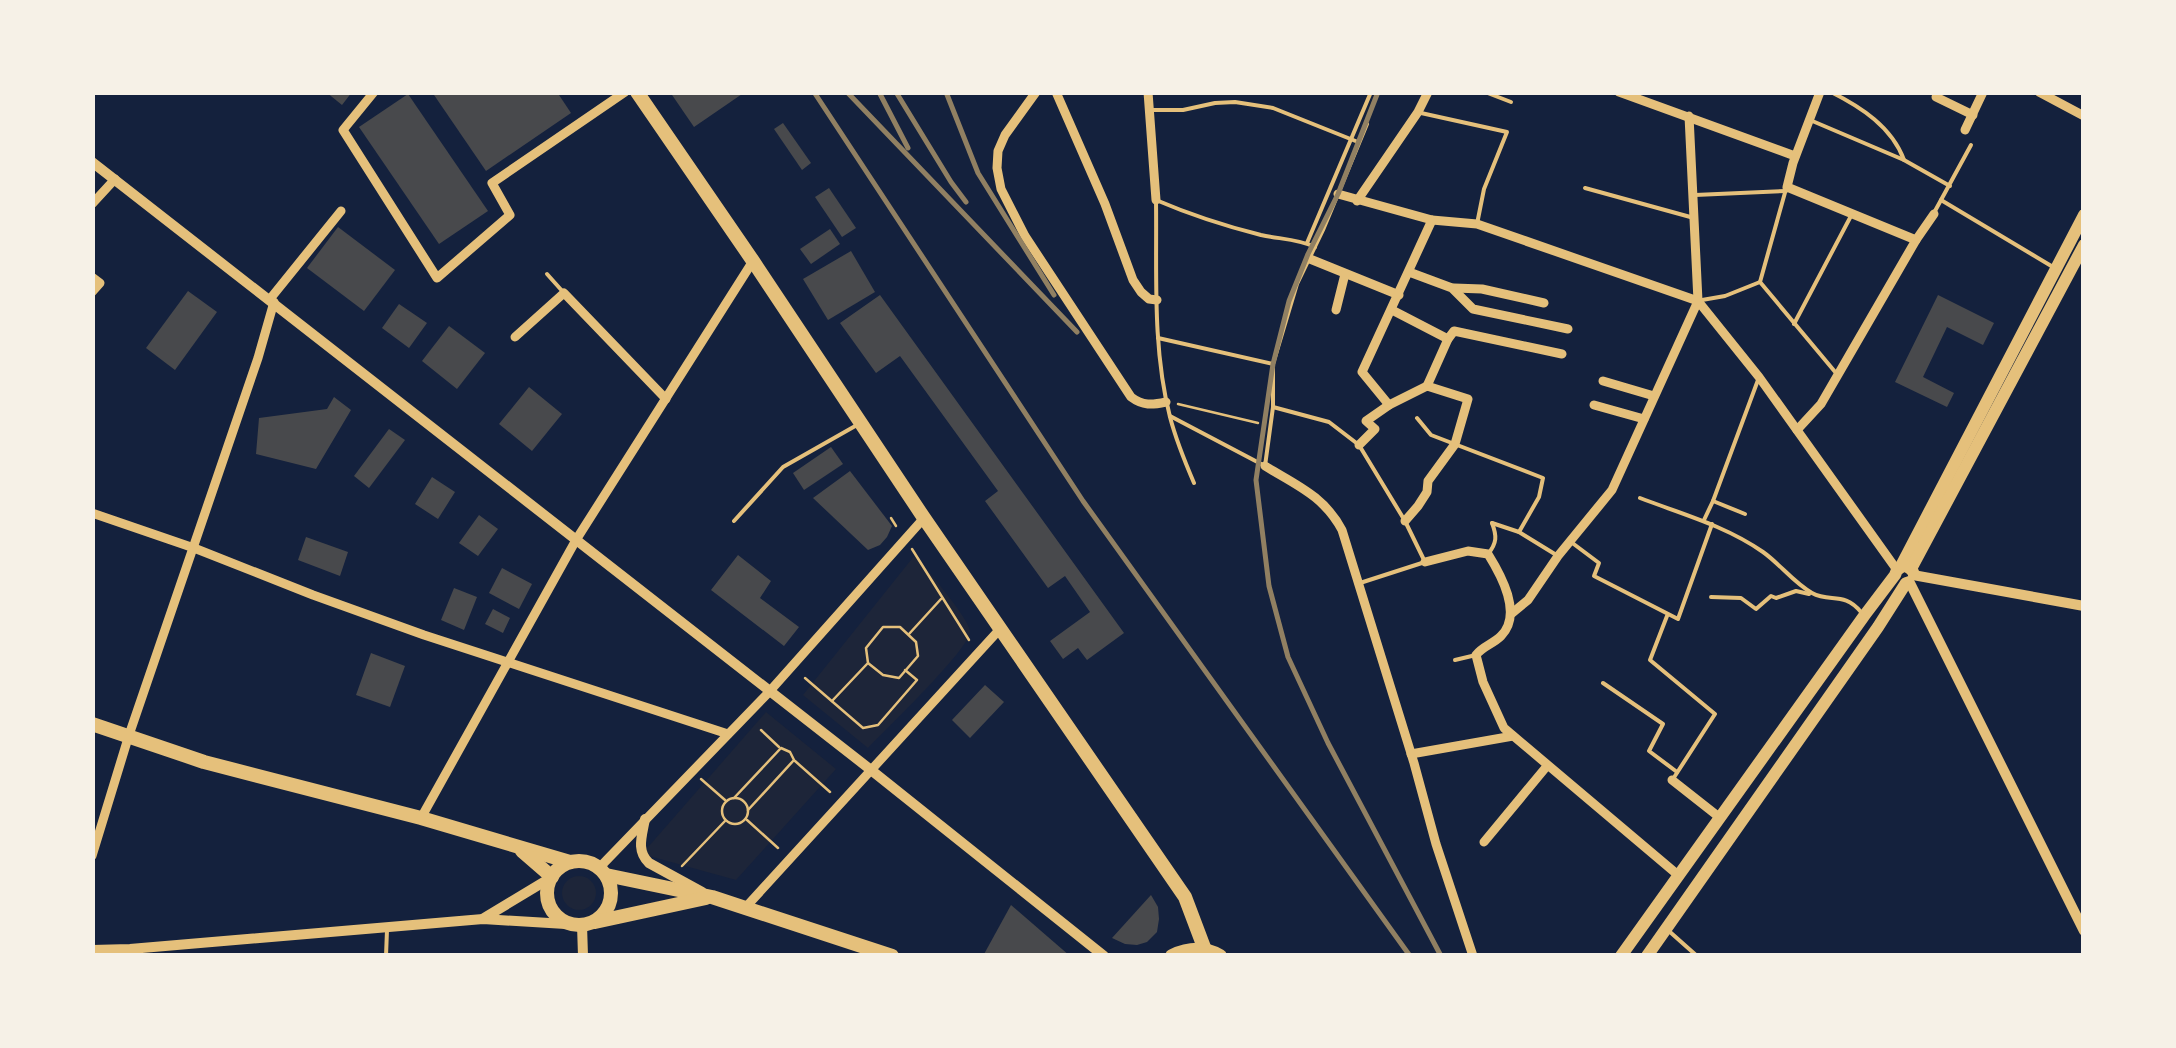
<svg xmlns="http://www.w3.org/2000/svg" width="2176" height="1048" font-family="Rubik,sans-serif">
<rect width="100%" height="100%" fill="#14213d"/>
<g fill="#1d2539">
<path d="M915,555C926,569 968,617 970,631C972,647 884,731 868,748L803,695Z"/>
<path d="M766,712L836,769L736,880L642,854Z"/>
<circle cx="579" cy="893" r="17"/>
</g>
<g fill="#48494c">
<path d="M326,92H352L342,105Z"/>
<path d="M432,92H557L571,113L486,171Z"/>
<path d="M670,92H745L694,127Z"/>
<path d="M408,94L488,211L439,244L359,127Z"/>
<path d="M783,123L811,163L802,170L774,129Z"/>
<path d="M829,188L856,228L842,237L815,197Z"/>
<path d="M338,227L395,270L364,311L307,268Z"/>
<path d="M830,229L840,244L811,264L800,249Z"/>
<path d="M851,251L875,292L828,320L803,279Z"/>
<path d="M188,291L217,312L175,370L146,348Z"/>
<path d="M880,295L1124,633L1087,660L1078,648L1063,659L1050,641L1090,612L1065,576L1048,588L985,501L998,491L900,356L876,373L840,323Z"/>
<path d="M1938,295L1994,323L1983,345L1947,327L1923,377L1954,393L1947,407L1895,382Z"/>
<path d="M399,304L427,323L409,348L382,328Z"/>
<path d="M449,326L485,353L457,389L422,361Z"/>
<path d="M529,387L562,414L532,451L499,424Z"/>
<path d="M334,397L351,410L316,469L256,454L259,418L327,409Z"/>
<path d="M389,429L405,440L369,488L354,476Z"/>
<path d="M831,447L843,464L804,490L793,473Z"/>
<path d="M850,471L892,526L887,537L880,545L868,550L813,498Z"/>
<path d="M432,477L455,492L438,519L415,504Z"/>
<path d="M479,515L498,529L478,556L459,543Z"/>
<path d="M306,537L348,552L340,576L298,560Z"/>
<path d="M738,555L771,581L760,598L799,627L784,646L711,590Z"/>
<path d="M502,568L532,584L519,609L489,593Z"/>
<path d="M454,588L477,597L464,630L441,620Z"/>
<path d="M493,609L510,618L503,633L485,624Z"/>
<path d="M371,653L405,666L390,707L356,695Z"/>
<path d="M985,685L1004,702L970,738L952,720Z"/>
<path d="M1151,895L1158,907L1159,919L1157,932L1147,942L1137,945L1125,944L1112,938Z"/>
<path d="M1011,905L1070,956H983Z"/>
</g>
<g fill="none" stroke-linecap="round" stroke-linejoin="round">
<g stroke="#e5c07b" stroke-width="2.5">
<path d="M1178,404L1258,423"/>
<path d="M891,518L896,526"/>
<path d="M912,549L969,640"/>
<path d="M883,627H900L916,642L918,656L899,678L883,675L868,663L866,648Z"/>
<path d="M909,634L941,599"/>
<path d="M805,678L863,728L878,725L917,680L905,670"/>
<path d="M832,701L867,664"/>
<path d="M761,730L779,747"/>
<path d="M795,761L830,792"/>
<path d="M701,779L725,800"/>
<circle cx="735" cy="811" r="13"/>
<path d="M734,798L781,748L790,752L794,760L748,810"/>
<path d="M747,820L778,848"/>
<path d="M682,866L725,821"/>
</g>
<g stroke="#e5c07b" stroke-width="4">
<path d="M1485,92L1511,102"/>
<path d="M1831,92C1861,107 1892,127 1904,160"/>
<path d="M1151,110H1183L1215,103L1235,102L1273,108L1358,142"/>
<path d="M1421,113L1507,132L1484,189L1477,224"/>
<path d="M1810,120L1904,160L1950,186"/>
<path d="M1585,188L1694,218"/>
<path d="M1786,189L1760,282L1836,373"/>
<path d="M1695,195L1786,191"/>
<path d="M1941,200L2053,267"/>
<path d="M1935,211L1971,145"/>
<path d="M1307,243L1371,92"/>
<path d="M547,274L564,293"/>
<path d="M1702,300L1725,296L1760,282"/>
<path d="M1794,324L1852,214"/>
<path d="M1158,338L1273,364"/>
<path d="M1273,407L1329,422L1359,445L1405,521L1425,562L1360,583"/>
<path d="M1170,416L1265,466L1273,407V364L1297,284L1323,230L1367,124"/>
<path d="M1417,418L1431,435L1543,478L1539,497L1519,532"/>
<path d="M1194,483C1185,462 1176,440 1170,417C1152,347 1157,272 1156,200C1191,215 1225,226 1261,235C1279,239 1299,239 1315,247"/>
<path d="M1640,498C1682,514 1726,526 1763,552C1780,564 1794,583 1812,593C1830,603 1844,591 1861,612"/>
<path d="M1713,501L1745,514"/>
<path d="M1704,520L1713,501L1758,380"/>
<path d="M734,521L783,467L857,425"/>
<path d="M1492,523L1519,532L1558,556"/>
<path d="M1571,542L1599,563L1594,576L1678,619L1712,524"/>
<path d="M1488,554C1497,543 1497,536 1492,523"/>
<path d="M1711,597L1741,598L1756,609L1771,596L1776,598L1796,591L1809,594"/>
<path d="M1667,616L1650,660L1715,714L1673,779"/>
<path d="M1455,660L1476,655"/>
<path d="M1603,683L1663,724L1649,751L1677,772"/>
<path d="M1670,932L1697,956"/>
<path d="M386,956L387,930"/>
</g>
<g stroke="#e5c07b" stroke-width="9">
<path d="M374,92L343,130L437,278L510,215L492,183L625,92"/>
<path d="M1036,92L1005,135L998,151L997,168L1001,189L1025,236L1131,397C1143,406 1152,405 1166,402"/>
<path d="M1056,92L1105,204L1133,280L1141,292L1149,299L1157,300"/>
<path d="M1148,92L1156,200"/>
<path d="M1619,92L1795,156"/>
<path d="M1820,92L1793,163L1787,187L1916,240"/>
<path d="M2039,92L2084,116"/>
<path d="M1936,97L1973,115"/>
<path d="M1965,130L1983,92"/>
<path d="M1338,194L1432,220L1477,224L1698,301L1759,377L1897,570"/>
<path d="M1357,201L1418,112L1428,92"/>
<path d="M92,204L115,179"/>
<path d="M1310,259L1399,295"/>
<path d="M1409,272L1452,288L1473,309L1568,329"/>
<path d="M92,277L100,283L92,292"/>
<path d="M1454,288L1482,289L1544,303"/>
<path d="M270,299L341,211"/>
<path d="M1336,310L1345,274"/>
<path d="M1392,310L1448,339"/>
<path d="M515,337L564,293L666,399"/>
<path d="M1603,381L1654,396"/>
<path d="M1427,386L1448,339L1454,331L1562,354"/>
<path d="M1389,405L1362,372L1432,220"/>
<path d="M1594,405L1644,419"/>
<path d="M1797,430L1821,404L1916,240L1934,214"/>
<path d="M1359,445L1375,429L1366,421L1389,405L1427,386L1468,399L1455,444L1428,481L1427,492L1418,506L1405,521"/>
<path d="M1265,466C1296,485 1324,496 1342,530L1414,763L1436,844L1473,956"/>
<path d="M92,513L194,548L313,595L424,635L728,734"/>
<path d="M1425,562L1468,551L1488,554C1501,575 1523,614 1501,636C1493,644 1483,646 1476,655L1483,682L1504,728L1678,875"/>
<path d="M1511,614L1528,600L1558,556L1612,490L1698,301L1689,116"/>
<path d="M1411,754L1513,736"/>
<path d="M1672,780L1719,817"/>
<path d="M421,818L576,540L753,261"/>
<path d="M1484,842L1547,766"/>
<path d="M92,856L129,735L258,358L274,302"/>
<path d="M599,868L769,692L924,518"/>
<path d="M745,908L1000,629"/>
</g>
<g stroke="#e5c07b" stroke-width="10">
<path d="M92,162L871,770L1104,956"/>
<path d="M1913,575L2084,606"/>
<path d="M1909,581L2084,931"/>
<path d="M645,819C642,836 636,851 649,863L702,892"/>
<path d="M484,918L552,877"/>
<path d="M92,950L130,949L483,919L582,925L583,956"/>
</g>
<g stroke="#e5c07b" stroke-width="12">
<path d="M1901,566L2084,215"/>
<path d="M1913,572L1911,569L2084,245"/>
<path d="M1621,956L1864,616L1895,575L1897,570L1904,565L1911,569"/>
<path d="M1647,956L1878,627L1906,583"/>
</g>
<g stroke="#e5c07b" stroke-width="14">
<path d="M637,92L753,261L924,518L1185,897L1205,950"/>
<path d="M92,724L204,762L421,818L570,862"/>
<path d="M522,851L552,877"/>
<circle cx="579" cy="893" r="32"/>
<path d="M606,875L712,897L892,956"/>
<path d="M595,922L706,898"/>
<path d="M1172,956C1189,948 1204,947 1220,956"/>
</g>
<g stroke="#918062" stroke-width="5">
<path d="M814,92L1083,501L1410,956"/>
<path d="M847,92L1077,332"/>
<path d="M879,92L908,148"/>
<path d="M896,92L951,182L966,202"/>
<path d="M946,92L978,173L1054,295"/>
<path d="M1378,92L1338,194L1308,254L1289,301L1273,364L1256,480L1269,586L1288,657L1328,743L1441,956"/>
</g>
</g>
<rect width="2176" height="1048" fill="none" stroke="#f6f1e7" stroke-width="190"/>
</svg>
